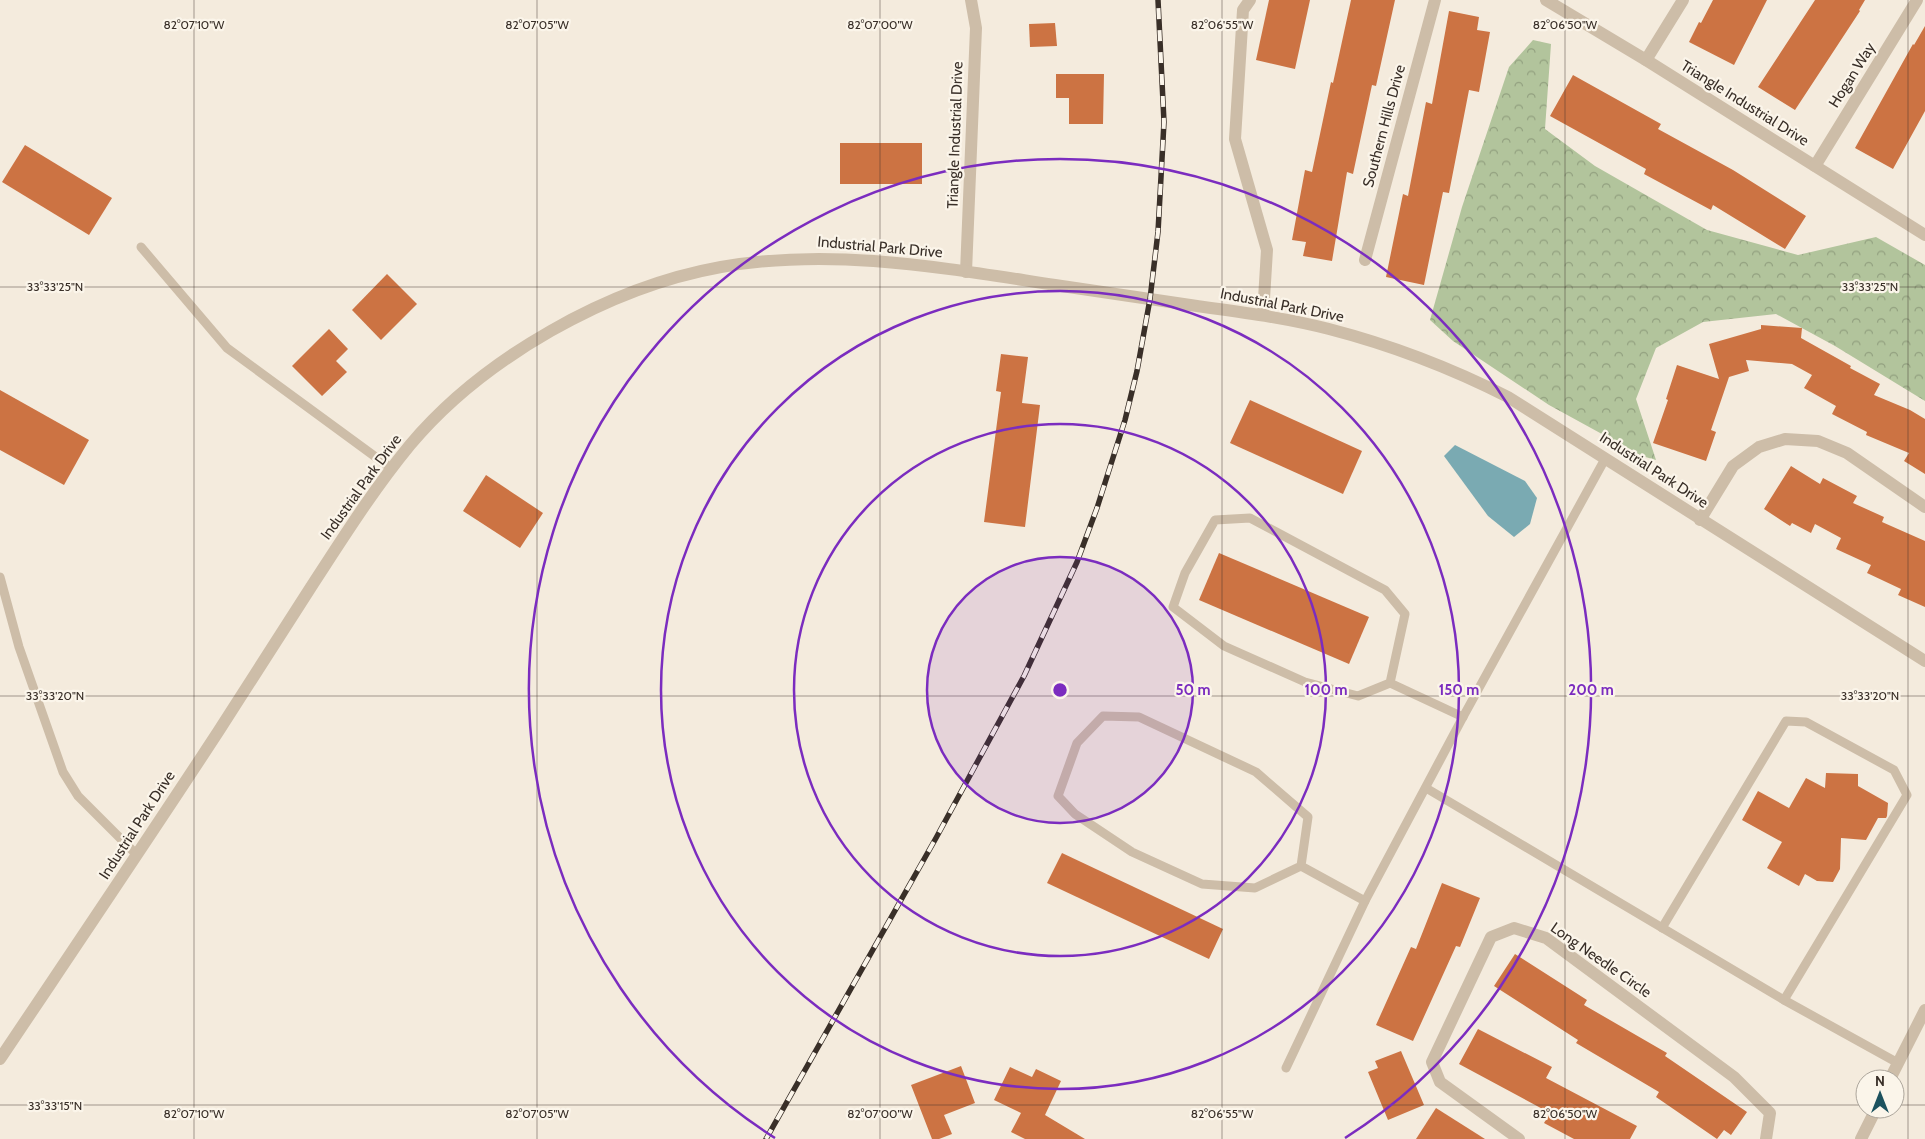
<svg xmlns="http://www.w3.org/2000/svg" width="1925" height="1139" font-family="Cabin,sans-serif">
<defs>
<pattern id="forest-crowns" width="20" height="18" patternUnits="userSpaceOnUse" patternTransform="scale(1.25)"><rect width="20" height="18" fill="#b2c49c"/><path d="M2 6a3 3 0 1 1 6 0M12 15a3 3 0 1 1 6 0" fill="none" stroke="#92a07f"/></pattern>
</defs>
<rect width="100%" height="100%" fill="#f4ebdd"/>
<path fill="url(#forest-crowns)" d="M1533,40L1551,44L1545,129L1595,166L1707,230L1798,255L1876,237L1925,265V401L1835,346L1776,314L1703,322L1656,348L1636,399L1656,460L1642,456L1549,405L1453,341L1430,320L1462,207L1509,67Z"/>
<path fill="#7aaab2" d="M1455,445L1525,481L1537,498L1530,524L1514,537L1488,516L1444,456Z"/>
<g fill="#cc7343">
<path d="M1269,0H1310L1295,69L1256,60Z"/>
<path d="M1351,0H1395L1376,86L1372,85L1353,174L1347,172L1332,261L1303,256L1306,242L1292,240L1305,170L1312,172L1331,82L1333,83Z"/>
<path d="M1713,0H1767L1734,65L1689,42L1699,22L1701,23Z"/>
<path d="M1815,0H1865L1859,10L1860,11L1795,110L1758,87Z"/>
<path d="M1449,11L1479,17L1477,30L1490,32L1479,92L1469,90L1449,193L1443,192L1424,285L1386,277L1403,194L1408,196L1426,102L1432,104Z"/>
<path d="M1055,23L1057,46L1030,47L1029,24Z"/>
<path d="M1925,26V111L1893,169L1855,148L1913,44L1914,45Z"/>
<path d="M1056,74H1104L1103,124H1069V98H1056Z"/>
<path d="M1573,75L1661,124L1658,129L1733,170L1806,216L1785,249L1713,205L1711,210L1644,174L1646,169L1550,116Z"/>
<rect x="840" y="143" width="82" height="41"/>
<path d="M25,145L112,198L89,235L2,182Z"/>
<path d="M387,274L417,304L381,340L352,310Z"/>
<path d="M1761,325L1802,328L1801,338L1851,366L1850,368L1880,384L1874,395L1910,410L1925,419V474L1904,461L1909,453L1866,435L1867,432L1832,414L1836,406L1804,388L1812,375L1792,364L1746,360L1749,371L1729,377L1711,430L1716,432L1706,461L1653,443L1668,400L1666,399L1677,365L1719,379L1709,344L1761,329Z"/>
<path d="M329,329L348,349L336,361L347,372L322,396L292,366Z"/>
<path d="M1001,354L1028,357L1022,403L1040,405L1025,527L984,522L1001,392L996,391Z"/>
<path d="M0,390L89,440L64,485L0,450Z"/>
<path d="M1250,400L1362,451L1343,494L1230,443Z"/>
<path d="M1791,466L1820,484L1823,478L1857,496L1853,503L1884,517L1882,522L1925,541V607L1898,595L1901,589L1867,573L1871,565L1836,549L1841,538L1815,524L1811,533L1792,523L1790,526L1764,509Z"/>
<path d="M486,475L543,513L520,548L463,511Z"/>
<path d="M1219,553L1369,617L1349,664L1199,600Z"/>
<path d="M1826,773L1858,774V786L1888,803L1887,816L1886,818H1878L1866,840L1841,838L1840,869L1833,882L1817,881L1805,874L1799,886L1767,868L1782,842L1742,820L1758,791L1789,808L1806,778L1825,788Z"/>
<path d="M1062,853L1223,929L1209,959L1047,883Z"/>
<path d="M1442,883L1480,898L1460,947L1456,946L1413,1041L1376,1025L1411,947L1416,949Z"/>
<path d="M1515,954L1587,1000L1584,1005L1667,1053L1665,1056L1747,1112L1731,1135L1724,1130L1717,1139L1656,1097L1659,1092L1576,1043L1578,1040L1494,986Z"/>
<path d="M1478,1029L1552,1067L1546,1078L1637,1126L1630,1139H1574L1544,1123L1550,1113L1459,1064Z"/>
<path d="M1401,1051L1424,1105L1388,1120L1368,1072L1378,1068L1375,1061Z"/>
<path d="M961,1066L975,1103L944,1115L952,1134L939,1139H932L911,1085Z"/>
<path d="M1010,1067L1032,1077L1036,1069L1061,1081L1045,1115L1085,1139H1025L1011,1132L1021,1113L994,1100Z"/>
<path d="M1436,1108L1485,1139H1416Z"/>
</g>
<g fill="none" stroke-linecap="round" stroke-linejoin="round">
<g stroke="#cdbda8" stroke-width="9">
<path d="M141,247L227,348L392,469"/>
<path d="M0,577L19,647L63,772L78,796L137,855"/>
<path d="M1390,683L1358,696L1305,682L1224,646L1173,607L1185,573L1215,520L1250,518L1385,590L1405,614L1390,683L1463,717"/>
<path d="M1426,788L1784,1000L1898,1063"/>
<path d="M1301,866L1308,817L1256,772L1139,717L1103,716L1077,743L1058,796L1075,814L1132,852L1202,884L1255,888L1301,866L1365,901"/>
<path d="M1662,928L1786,721L1806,722L1894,770L1907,795L1784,1000"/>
<path d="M1286,1068L1365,901L1463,717L1605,459"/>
</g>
<g stroke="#cdbda8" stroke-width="12">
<path d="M1250,0L1243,10L1235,139L1267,250L1263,315"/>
<path d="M1546,0L1646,60L1925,235"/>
<path d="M1646,60L1683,0"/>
<path d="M1815,166L1917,0"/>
<path d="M1365,260L1435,0"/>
<path d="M966,272L976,28L971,0"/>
<path d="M1700,520L1733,466L1759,447L1785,439L1818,441L1847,453L1925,507"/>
<path d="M1890,1079L1925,1010"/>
<path d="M1519,1139L1440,1082L1432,1062L1491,937L1514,928L1546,938L1734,1077L1770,1113L1766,1139"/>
<path d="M1861,1139L1876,1109"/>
</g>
<path stroke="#cdbda8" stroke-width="12" d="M0,1059C73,950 146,842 218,732C249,683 280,635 311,587C343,538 373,490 410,445C483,358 609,287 721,267C833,247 944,268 1055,285C1102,292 1149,299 1197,306C1241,312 1286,318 1329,329C1391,345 1451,368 1508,397L1925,661"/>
<g stroke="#392f28" stroke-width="5.5">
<path id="rail" d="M766,1139L936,838L1024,676L1077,562L1097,508L1125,420L1137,371L1150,299L1158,232L1164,122L1158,0"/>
</g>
<use href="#rail" stroke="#fbf5ea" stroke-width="4" stroke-dasharray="11" stroke-linecap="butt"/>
</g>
<path fill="none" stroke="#392f28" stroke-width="1" stroke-opacity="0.45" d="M194,0V1139M537,0V1139M880,0V1139M1222,0V1139M1565,0V1139M1908,0V1139M0,287H1925M0,696H1925M0,1105H1865M1895,1105H1925"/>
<circle cx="1060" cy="690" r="133" fill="#7b2cbf" fill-opacity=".12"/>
<g fill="none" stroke="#7b2cbf" stroke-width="2.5">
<circle cx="1060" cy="690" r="133"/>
<circle cx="1060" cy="690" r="266"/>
<circle cx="1060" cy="690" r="399"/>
<path d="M775 1138A531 531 0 1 1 1345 1138"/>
</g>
<g text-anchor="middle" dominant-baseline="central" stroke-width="4.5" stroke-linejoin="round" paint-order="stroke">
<g font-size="15" fill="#392f28" stroke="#fbf5ea">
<text transform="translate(1852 75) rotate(-58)">Hogan Way</text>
<text transform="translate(1745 103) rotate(32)">Triangle Industrial Drive</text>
<text transform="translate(1384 126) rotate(-75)">Southern Hills Drive</text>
<text transform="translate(955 135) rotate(-88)">Triangle Industrial Drive</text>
<text transform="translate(880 247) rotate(5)">Industrial Park Drive</text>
<text transform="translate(1282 305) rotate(11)">Industrial Park Drive</text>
<text transform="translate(1654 470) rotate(33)">Industrial Park Drive</text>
<text transform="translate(361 487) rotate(-54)">Industrial Park Drive</text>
<text transform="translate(137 825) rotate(-57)">Industrial Park Drive</text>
<text transform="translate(1601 960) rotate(35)">Long Needle Circle</text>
</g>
</g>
<g font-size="12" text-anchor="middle" fill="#392f28" stroke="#fbf5ea" stroke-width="4.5" stroke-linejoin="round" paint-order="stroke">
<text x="194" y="29">82°07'10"W</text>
<text x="537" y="29">82°07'05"W</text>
<text x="880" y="29">82°07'00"W</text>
<text x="1222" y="29">82°06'55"W</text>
<text x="1565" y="29">82°06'50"W</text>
<text x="55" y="291">33°33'25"N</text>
<text x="1870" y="291">33°33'25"N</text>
<text x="55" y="700">33°33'20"N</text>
<text x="1870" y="700">33°33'20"N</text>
<text x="55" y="1110">33°33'15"N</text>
<text x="194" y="1118">82°07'10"W</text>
<text x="537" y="1118">82°07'05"W</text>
<text x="880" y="1118">82°07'00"W</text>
<text x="1222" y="1118">82°06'55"W</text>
<text x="1565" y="1118">82°06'50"W</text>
</g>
<circle cx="1060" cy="690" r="8" fill="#7b2cbf" stroke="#fbf5ea" stroke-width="2.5"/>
<g font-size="15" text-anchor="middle" font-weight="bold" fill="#7b2cbf" stroke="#fbf5ea" stroke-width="4.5" stroke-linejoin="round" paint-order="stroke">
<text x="1193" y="695">50 m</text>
<text x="1326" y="695">100 m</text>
<text x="1459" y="695">150 m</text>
<text x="1591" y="695">200 m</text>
</g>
<g transform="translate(1880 1094)"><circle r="24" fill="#fbf5ea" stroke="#ada69c"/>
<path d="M0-4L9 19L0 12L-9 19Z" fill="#1c515d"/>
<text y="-8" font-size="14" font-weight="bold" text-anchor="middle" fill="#392f28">N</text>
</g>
</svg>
